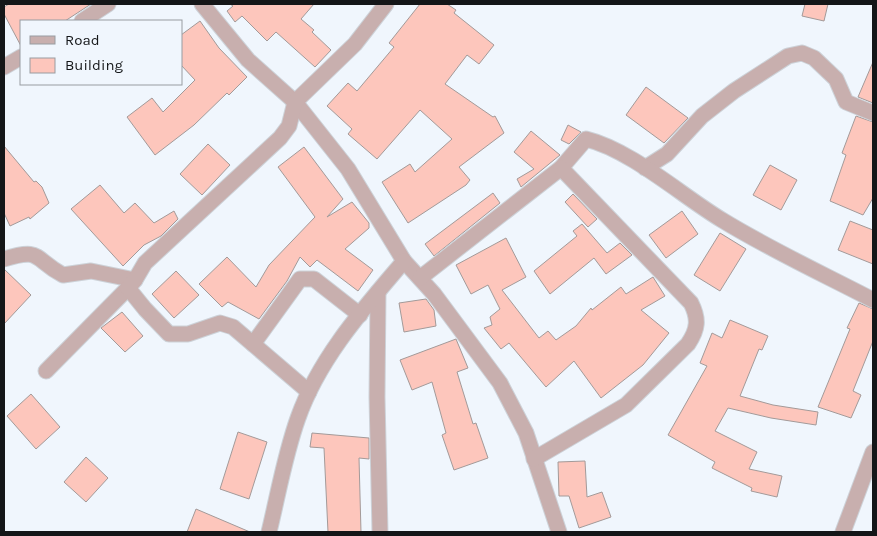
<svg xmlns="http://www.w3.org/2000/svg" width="877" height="536" font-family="Karla,sans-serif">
<rect width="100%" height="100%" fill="#f0f6fd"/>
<g fill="#fdc6bc" stroke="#a39a99">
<path d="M9,4H91L65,21H21V46L4,14V7Z"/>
<path d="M230,4H314L301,19L314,30L312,32L331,50L315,67L276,32L267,41L242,16L235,22L227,11L233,6Z"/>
<path d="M420,4H447L456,10L454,13L494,45L479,64L467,55L445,84L493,117L495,116L504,133L459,167L470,180L466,185L408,223L382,182L410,164L415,172L452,139L420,110L377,159L348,134L352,129L327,106L348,83L357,91L394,47L389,43Z"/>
<path d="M805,4H828L824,21L802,16Z"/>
<path d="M200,21L219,48L247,77L229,95L227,93L194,125L155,155L127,117L152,98L163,112L195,80L181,65V35Z"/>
<path d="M873,62V103L858,97Z"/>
<path d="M646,87L688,118L664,143L626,115Z"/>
<path d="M856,116L873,122V198L863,215L830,201L846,155L842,153Z"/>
<path d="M568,125L581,132L569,144L561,140Z"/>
<path d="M531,131L560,155L521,187L517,179L534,169L514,152Z"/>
<path d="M208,144L230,165L202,195L180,174Z"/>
<path d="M4,146L34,182L36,181L42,187L49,203L30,219L29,217L10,226L4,213Z"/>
<path d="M304,147L343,199L327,217L352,202L369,223V228L345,249L373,270L358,291L317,260L310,267L300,257L287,281L259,319L228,302L222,307L199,284L227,257L256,287L269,265L315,217L278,167Z"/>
<path d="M770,165L797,180L781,210L753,195Z"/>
<path d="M100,185L124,213L135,203L154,223L174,211L178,219L161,236L144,245L123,266L71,209Z"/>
<path d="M493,193L500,203L434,256L425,244Z"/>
<path d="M573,194L597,219L588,227L565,202Z"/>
<path d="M682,211L698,234L666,258L649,235Z"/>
<path d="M850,221L873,230V264L838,250Z"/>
<path d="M582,224L607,253L620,243L632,255L606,274L594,258L550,294L534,271L577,236L573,231Z"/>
<path d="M720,233L746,249L720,291L694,275Z"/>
<path d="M506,238L526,277L502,290L539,338L548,331L556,340L576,326L591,308L592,310L621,287L626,294L653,277L665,296L641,310L669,333L643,365L601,398L574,361L546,387L509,343L501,349L484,328L492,325L490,317L500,309L488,285L471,294L456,265Z"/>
<path d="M4,269L31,295L4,324Z"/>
<path d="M176,271L199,295L174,318L152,294Z"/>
<path d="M426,299L434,310L436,326L404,332L399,303Z"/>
<path d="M859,303L873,309V341L853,391L861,395L851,418L818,407L850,329L847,328Z"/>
<path d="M122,312L143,336L125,352L101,328Z"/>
<path d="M730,320L768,336L762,350L759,349L740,396L773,405L818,412L816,425L771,418L728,408L715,431L757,452L749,469L782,476L777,497L751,491L752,488L712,468L715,462L668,435L707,366L700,363L712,333L722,338Z"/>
<path d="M456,339L468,368L457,372L473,424L476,423L488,458L454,470L442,435L446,433L432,382L412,390L400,360Z"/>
<path d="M31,394L60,427L36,449L7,416Z"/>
<path d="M238,432L267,442L249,499L220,489Z"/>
<path d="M312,433L369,438V459L359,458L361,532H328L324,448L310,447Z"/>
<path d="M86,457L108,478L86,502L64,482Z"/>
<path d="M585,461L587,497L602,492L611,517L579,528L569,496H559L558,462Z"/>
<path d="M196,509L250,532H187Z"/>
</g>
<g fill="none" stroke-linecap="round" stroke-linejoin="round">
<g stroke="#cdd2d8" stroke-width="17">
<g id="minor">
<path d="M202,4L248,60L295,102L348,169L404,261L434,294L500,383L526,433L559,532"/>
<path d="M82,21L108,4"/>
<path d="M4,67L21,57"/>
<path d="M645,168L667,154L702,116L734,91L788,56L802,53L814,58L836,79L846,102L873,113"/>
<path d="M4,259C42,247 33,259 63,275L91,271L135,280"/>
<path d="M420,278L561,168L586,139C631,150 682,196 722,220C771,250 823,274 873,300"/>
<path d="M378,292L377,397L380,532"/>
<path d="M253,344L300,279H314L360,315"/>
<path d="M46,371L128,288"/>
<path d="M309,392L233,327L220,323L188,334H169L145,309L128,288L135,280L145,263L280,138L289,126L295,102L355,44L386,4"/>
<path d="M534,459L626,405L688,344C698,329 699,319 691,303L561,168"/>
<path d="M269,532C278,495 285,454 298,418C319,358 364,308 404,261"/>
<path d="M843,532L873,452"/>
</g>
</g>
<use href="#minor" stroke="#c8afae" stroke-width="15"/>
</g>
<rect width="877" height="536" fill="none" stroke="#141618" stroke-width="10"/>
<rect x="20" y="20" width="162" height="65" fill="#f0f6fd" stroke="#989ca1"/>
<rect x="30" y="36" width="25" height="8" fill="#c8afae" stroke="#989ca1"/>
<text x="65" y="45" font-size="15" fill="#141618">Road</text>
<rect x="30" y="58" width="25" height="15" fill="#fdc6bc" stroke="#989ca1"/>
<text x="65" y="70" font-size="15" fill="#141618">Building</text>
</svg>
